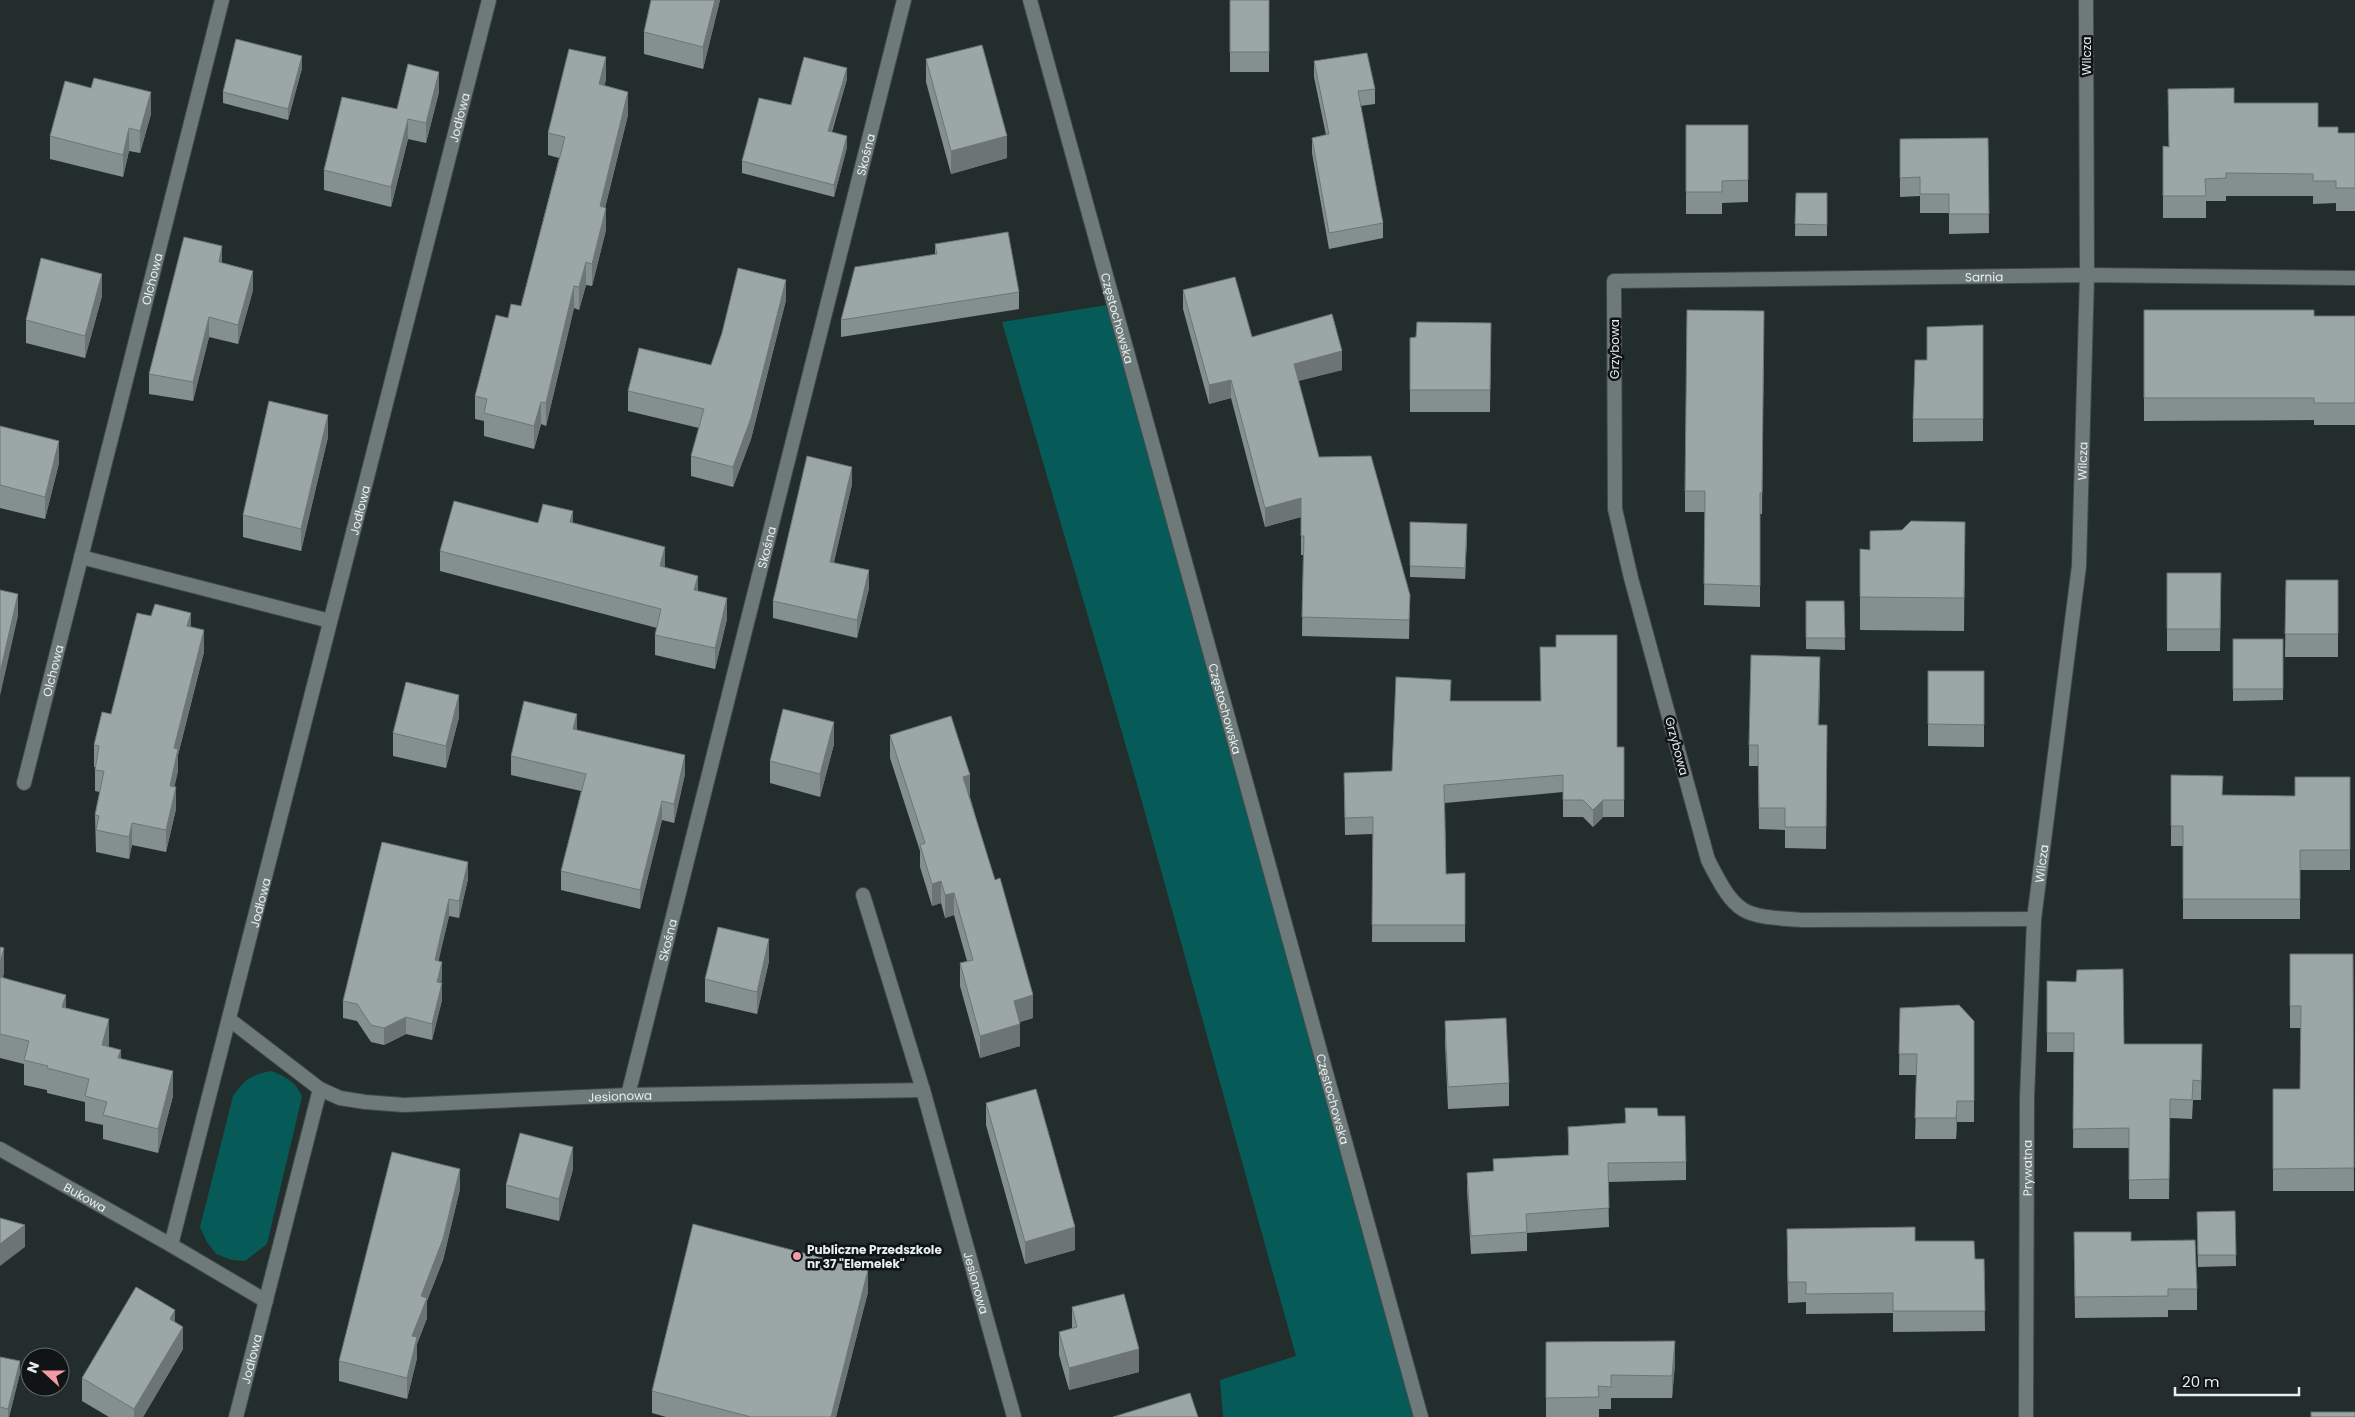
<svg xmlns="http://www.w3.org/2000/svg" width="2355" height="1417" font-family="Poppins,sans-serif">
<rect width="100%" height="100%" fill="#232d2c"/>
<g fill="#065b58">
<path d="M1113,304L1421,1417H1223L1220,1380L1296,1356L1137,784L1002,322Z"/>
<path d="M271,1071C287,1077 295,1081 302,1097L267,1244L245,1261L232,1260L216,1254L207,1242L200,1227L233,1096C245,1079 251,1075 271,1071Z"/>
</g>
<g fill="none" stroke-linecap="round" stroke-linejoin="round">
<g stroke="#414949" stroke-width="16">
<g id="minor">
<path d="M81,557L330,621"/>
<path id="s1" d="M24,783L222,0"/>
<path id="s2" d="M863,895L923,1090L1014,1417"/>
<path id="s3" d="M2034,919L1804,920C1742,916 1737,917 1708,860L1631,578L1615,509L1614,281L2087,275L2355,278"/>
<path id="s4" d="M230,1020L320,1089L340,1098L365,1102L404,1105L628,1095L923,1090"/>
<path id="s5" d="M628,1095L904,0"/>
<path id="s6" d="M0,1149L171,1245"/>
<path id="s7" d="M266,1301L171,1245C280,831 382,415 489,0"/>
<path id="s8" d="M236,1417L320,1089"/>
<path id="s9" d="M2026,1417L2027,1098L2034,919L2079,566L2087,275L2086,0"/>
</g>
</g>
<g stroke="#414949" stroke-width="16">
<g id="secondary">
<path id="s10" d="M1030,0L1421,1417"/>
</g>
</g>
<use href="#minor" stroke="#6e7a79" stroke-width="14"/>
<use href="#secondary" stroke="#6e7a79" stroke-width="14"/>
</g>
<g fill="#84908f">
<path d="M720,0L703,69L644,54V32Z"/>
<rect x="1230" y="0" width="39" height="72"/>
<path d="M926,59L1007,158L951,174L926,82Z"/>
<path d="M1314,61L1375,89V104L1360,106L1383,223V238L1329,249L1312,153V138L1326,135L1314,77Z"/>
<path d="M302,68L288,120L223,103V92Z"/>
<path d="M847,79L832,132L847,147L834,197L742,173V161L791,105Z"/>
<path d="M606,80L604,85L628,115L605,208L606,230L592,286L586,285L579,310L574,308L546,426L541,424L534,449L484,436V421L475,419V396L508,318L521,306L559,158L548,155V133Z"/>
<path d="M91,88L151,114L140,153L129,151L123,177L50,159V136Z"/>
<path d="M2168,89L2234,103L2338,133H2355V211H2336V203L2313,204V196H2226V201H2206V218H2163V146L2169,147Z"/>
<path d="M439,92L426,143L408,139L391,207L324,190V170L397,109Z"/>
<path d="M1686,125H1748V202L1722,203V214H1686Z"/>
<path d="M1988,138L1989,233L1949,234V213H1920V196L1900,197V139Z"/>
<path d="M1796,193H1827V236H1795Z"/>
<path d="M935,244L1019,292V309L841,337V320L935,254Z"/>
<path d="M222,263L253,290L238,344L209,337L193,401L149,394V374Z"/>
<path d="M1183,290L1252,337L1342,370L1298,381L1319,457L1410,595L1409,639L1302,636L1303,555H1301V517L1265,527L1231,398L1209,404L1183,309Z"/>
<path d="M102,296L85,358L26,343V320Z"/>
<path d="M786,300L751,439L733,487L691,476V456L699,428L628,411V391L711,365Z"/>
<path d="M2144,310L2314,316H2355V425H2314V420L2144,421Z"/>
<path d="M1764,311L1762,514H1760V607L1704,605L1705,512H1685V491Z"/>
<path d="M1491,323L1490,412H1410V338L1416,337Z"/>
<path d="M1983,325V441L1913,442V419L1927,360Z"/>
<path d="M0,426L59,463L45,519L0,508Z"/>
<path d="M328,437L301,551L243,537V515Z"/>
<path d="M852,484L834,562L869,588L857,638L773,618V601Z"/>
<path d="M1410,522L1467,535L1465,579L1410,577Z"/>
<path d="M1965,522L1964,631L1860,630V549L1870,550L1902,530Z"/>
<path d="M538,523H573L665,567L698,591L727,619L715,669L655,655V635L657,628L440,571V551Z"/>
<path d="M2167,573L2221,595L2220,651H2167Z"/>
<path d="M2286,580H2338V657H2285Z"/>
<path d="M1806,601H1844L1845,650L1806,649Z"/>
<path d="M191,627L204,652L178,755V771L174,787L176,809L166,852L132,845L129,859L96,852L95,815L100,792L95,791V767H94V745L111,714Z"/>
<path d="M2233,639H2283V700L2233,701Z"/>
<path d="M1928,671H1984V747L1928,746Z"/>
<path d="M1820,678L1819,725H1827L1826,849L1785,848V830L1759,829L1758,766H1749V745Z"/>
<path d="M1451,701L1617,747H1624V817H1603L1593,827L1583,817H1563V792L1445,803L1446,874L1465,873V942H1372L1373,834L1345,835L1344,773L1392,771Z"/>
<path d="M459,717L446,768L393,756V733Z"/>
<path d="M577,730L685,774L674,823L662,820L640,909L561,890V871L581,791L511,775V756Z"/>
<path d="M890,735L970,797L1033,1018L1020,1022V1046L980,1058L960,986V963L967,961L954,915L945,918L941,903L932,906L920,867V851L890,758Z"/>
<path d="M834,744L820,797L770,783V761Z"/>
<path d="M2171,775L2223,795L2295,796L2350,777V870H2300V919H2183V846H2171Z"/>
<path d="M468,879L459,918L449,916L438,961L442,978L441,983L442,1000L432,1040L406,1034L384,1045L371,1042L357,1021L343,1018V1001Z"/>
<path d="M0,947L4,972L3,977L66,1008L109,1043L108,1047L121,1058L173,1096L158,1153L103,1139V1125L85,1121V1102L47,1093V1090L24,1085V1064L0,1058Z"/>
<path d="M2290,954H2353L2354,1191H2273V1089H2300L2301,1028H2290Z"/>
<path d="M769,961L757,1014L705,1002V979Z"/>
<path d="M2047,981L2124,1044H2202L2201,1100H2193L2192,1119L2170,1118L2169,1199H2129V1148H2073L2074,1052H2047Z"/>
<path d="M1900,1008L1974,1021V1122H1957L1956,1139H1915L1917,1075H1899Z"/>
<path d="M1445,1021L1509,1083V1106L1448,1109L1445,1044Z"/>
<path d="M986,1103L1075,1250L1025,1264L986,1125Z"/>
<path d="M1625,1108L1658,1116L1686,1162V1180L1608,1182L1609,1227L1527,1233V1251L1471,1254L1467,1191V1173L1493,1171V1159L1568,1155V1127L1625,1123Z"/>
<path d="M573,1169L559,1221L506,1208V1185Z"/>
<path d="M460,1189L443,1260L427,1301V1318L417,1344V1358L407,1399L339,1381V1361Z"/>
<path d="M2235,1211L2236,1266L2198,1267L2197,1212Z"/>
<path d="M1915,1241L1975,1259H1984L1985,1331L1893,1332V1313L1806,1314V1302L1788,1303L1787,1249Z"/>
<path d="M2131,1241L2197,1289V1310H2168V1317L2075,1318L2074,1253Z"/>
<path d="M868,1292L836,1417H666L652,1413V1391Z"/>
<path d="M1072,1307L1139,1372L1069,1390L1059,1355V1332L1072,1329Z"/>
<path d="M175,1322L183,1349L143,1417H109L82,1401V1378Z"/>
<path d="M1546,1342L1675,1363L1672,1398H1611V1409H1599V1417H1546Z"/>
<path d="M0,1357L20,1373L9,1417H0Z"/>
</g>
<g fill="#6c7574">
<path d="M715,0H720L703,69V47Z"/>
<path d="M302,56V68L288,120V109Z"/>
<path d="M606,57V80L599,106V84Z"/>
<path d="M847,68V79L828,142V131Z"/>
<path d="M439,72V92L426,143V123Z"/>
<path d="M151,92V114L140,153V131Z"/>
<path d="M628,92V115L600,228V206Z"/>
<path d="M408,119V139L391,207V187Z"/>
<path d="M129,128V151L123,177V155Z"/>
<path d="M847,136V147L834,197V185Z"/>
<path d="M1007,136V158L951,174V151Z"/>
<path d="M606,208V230L592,286V264Z"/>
<path d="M222,246V266L219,262Z"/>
<path d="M586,262V285L579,310V287Z"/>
<path d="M253,271V290L238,344V325Z"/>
<path d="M102,274V296L85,358V336Z"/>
<path d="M786,280V300L751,439L733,487V467Z"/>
<path d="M574,286V308L546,426V403Z"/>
<path d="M209,317V337L193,401V382Z"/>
<path d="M1342,351V370L1294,382V364Z"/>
<path d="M1231,380V398L1209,404V385Z"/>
<path d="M541,402V424L534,449V426Z"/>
<path d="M328,415V437L301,551V529Z"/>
<path d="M59,441V463L45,519V497Z"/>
<path d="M852,467V484L830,579V562Z"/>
<path d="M1301,498V517L1265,527V508Z"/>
<path d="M573,511V531L570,522Z"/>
<path d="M1467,524V535L1465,579V568Z"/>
<path d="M665,547V568L660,566Z"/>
<path d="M869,570V588L857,638V620Z"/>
<path d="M698,576V597L694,590Z"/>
<path d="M18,594V616L0,696V673Z"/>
<path d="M727,598V619L715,669V648Z"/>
<path d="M191,613V635L187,626Z"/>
<path d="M204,630V652L178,755V771L170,807V786L174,748Z"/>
<path d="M1820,657V678L1818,747V725Z"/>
<path d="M459,695V717L446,768V746Z"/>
<path d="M577,714V733L573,729Z"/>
<path d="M834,722V744L820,797V774Z"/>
<path d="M685,755V774L674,823V804Z"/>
<path d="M970,775V797L963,800V777Z"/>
<path d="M176,787V809L166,852V830Z"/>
<path d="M1603,800V817L1593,827V810Z"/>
<path d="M662,801V820L640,909V890Z"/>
<path d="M132,823V845L129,859V837Z"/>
<path d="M468,862V879L459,918V901Z"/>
<path d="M941,881V903L932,906V884Z"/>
<path d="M954,893V915L945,918V895Z"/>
<path d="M449,899V916L435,977V960Z"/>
<path d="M769,939V961L757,1014V992Z"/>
<path d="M4,948V972L0,988V963Z"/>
<path d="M442,962V978L437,999V982Z"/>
<path d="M442,983V1000L432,1040V1024Z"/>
<path d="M66,995V1019L62,1007Z"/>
<path d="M1033,995V1018L1014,1023V1001Z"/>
<path d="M406,1017V1034L384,1045V1028Z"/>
<path d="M109,1019V1043L102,1069V1045Z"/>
<path d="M1020,1024V1046L980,1058V1036Z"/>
<path d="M121,1050V1074L118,1058Z"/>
<path d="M173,1071V1096L158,1153V1129Z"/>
<path d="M1957,1101V1122L1956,1139V1118Z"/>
<path d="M573,1147V1169L559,1221V1199Z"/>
<path d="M460,1169V1189L443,1260L427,1301V1318L417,1344V1358L407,1399V1378L412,1336L421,1296Z"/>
<path d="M25,1225V1247L0,1266V1244Z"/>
<path d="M1075,1227V1250L1025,1264V1242Z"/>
<path d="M868,1270V1292L836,1417H831Z"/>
<path d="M175,1310V1332L170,1319Z"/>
<path d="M183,1327V1349L143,1417H134V1409Z"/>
<path d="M1675,1341V1363L1672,1398V1376Z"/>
<path d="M1139,1349V1372L1069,1390V1368Z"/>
<path d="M20,1361V1373L9,1417H8V1409Z"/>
</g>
<g fill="#9aa7a6" stroke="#6c7574">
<path d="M651,0H715L703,47L644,32Z"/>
<rect x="1230" y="0" width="39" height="52"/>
<path d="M236,39L302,56L288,109L223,92Z"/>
<path d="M982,45L1007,136L951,151L926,59Z"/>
<path d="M569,49L606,57L599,84L628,92L600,206L606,208L592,264L586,262L579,287L574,286L546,403L541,402L534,426L484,413L487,399L475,396L496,315L508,318L511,304L521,306L565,137L548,133Z"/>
<path d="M1367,53L1375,89L1358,91L1383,223L1329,233L1312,138L1329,134L1314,61Z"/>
<path d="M804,57L847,68L828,131L847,136L834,185L742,161L759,98L791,105Z"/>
<path d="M408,64L439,72L426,123L408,119L391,187L324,170L342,97L397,109Z"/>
<path d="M94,78L151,92L140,131L129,128L123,155L50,136L65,81L91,88Z"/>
<path d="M2234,88V103H2318V127H2338V133H2355V188H2336V181H2313V174L2226,173V178L2205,179L2206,196H2163V146L2169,147L2168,89Z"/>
<path d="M1686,125H1748V180L1722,181V192H1686Z"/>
<path d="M1988,138L1989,214H1949V194H1920V177L1900,178V139Z"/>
<path d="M1796,193H1827V225L1795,224Z"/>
<path d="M1008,232L1019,292L841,320L855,267L937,254L935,244Z"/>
<path d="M184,237L222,246L219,262L253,271L238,325L209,317L193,382L149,374Z"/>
<path d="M41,258L102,274L85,336L26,320Z"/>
<path d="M738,268L786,280L751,418L733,467L691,456L704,409L628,391L639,348L711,365L722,333Z"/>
<path d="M1235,277L1252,337L1332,314L1342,351L1294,364L1319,457L1371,456L1410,595L1409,620L1302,617L1304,536H1301V498L1265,508L1231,380L1209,385L1183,290Z"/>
<path d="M1687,310L1764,311L1762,493H1760V586L1704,584L1705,491H1685Z"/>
<path d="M2144,310H2314V316H2355V403H2314V398H2144Z"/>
<path d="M1417,322L1491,323L1490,390H1410V338L1416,337Z"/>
<path d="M1983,325V419H1913L1915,360H1927V327Z"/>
<path d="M269,401L328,415L301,529L243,515Z"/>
<path d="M0,426L59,441L45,497L0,485Z"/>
<path d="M807,456L852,467L830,562L869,570L857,620L773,601Z"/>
<path d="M454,501L538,523L543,504L573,511L570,522L665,547L660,566L698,576L694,590L727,598L715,648L655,635L661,609L440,551Z"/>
<path d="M1911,521L1965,522L1964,598L1860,597V549L1870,550V531L1902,530Z"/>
<path d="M1410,522L1467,524L1465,568L1410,566Z"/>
<path d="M2167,573H2221L2220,629H2167Z"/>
<path d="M2286,580H2338V634H2285Z"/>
<path d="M0,590L18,594L0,673Z"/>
<path d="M1806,601H1844L1845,638H1806Z"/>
<path d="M155,604L191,613L187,626L204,630L174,748L178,749L170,786L176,787L166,830L132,823L129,837L96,830L99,816L95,815L104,771L95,770L99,746L94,745L102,712L111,714L137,613L151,616Z"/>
<path d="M1556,635H1617V747H1624V800H1603L1593,810L1583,800H1563V775L1444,785L1446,874L1465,873V925H1372L1373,817L1345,818L1344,773L1392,771L1396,677L1451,680L1450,701H1541L1540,647H1556Z"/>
<rect x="2233" y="639" width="50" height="50"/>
<path d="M1751,655L1820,657L1818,725H1827L1826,827H1785V808H1759L1758,745H1749Z"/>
<path d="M1928,671H1984V725L1928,724Z"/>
<path d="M406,682L459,695L446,746L393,733Z"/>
<path d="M524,701L577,714L573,729L685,755L674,804L662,801L640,890L561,871L586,774L511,756Z"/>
<path d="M783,709L834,722L820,774L770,761Z"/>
<path d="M951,716L970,775L963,777L995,880L1000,878L1033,995L1014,1001L1020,1024L980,1036L960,963L973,960L954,893L945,895L941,881L932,884L920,845L925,843L890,735Z"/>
<path d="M2171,775L2223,776L2222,795L2295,796V777H2350V850H2300V899H2183V826H2171Z"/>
<path d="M382,842L468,862L459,901L449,899L435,960L442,962L437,982L442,983L432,1024L406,1017L384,1028L371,1025L357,1004L343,1001Z"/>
<path d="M718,927L769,939L757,992L705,979Z"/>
<path d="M0,947L4,948L0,963Z"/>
<path d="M2290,954H2353L2354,1168L2273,1169V1089H2300L2301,1006H2290Z"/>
<path d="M2123,969L2124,1044H2202L2201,1081L2193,1080L2192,1100L2170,1099L2169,1179L2129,1180V1128L2073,1129L2074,1033H2047V981L2076,982L2077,970Z"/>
<path d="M0,977L66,995L62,1007L109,1019L102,1045L121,1050L118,1058L173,1071L158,1129L103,1115L107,1102L85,1096L89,1079L47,1068L48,1066L24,1060L29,1041L0,1034Z"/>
<path d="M1959,1005L1974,1021V1101H1957L1956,1118H1915L1917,1054H1899L1900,1008Z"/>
<path d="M1506,1018L1509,1083L1448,1087L1445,1021Z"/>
<path d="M1036,1089L1075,1227L1025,1242L986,1103Z"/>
<path d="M1625,1108H1657L1658,1116H1685L1686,1162L1608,1163L1609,1208L1526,1214L1527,1232L1471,1236L1467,1173L1494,1171L1493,1159L1569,1155L1568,1127L1626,1123Z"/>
<path d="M520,1133L573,1147L559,1199L506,1185Z"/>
<path d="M392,1152L460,1169L443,1239L421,1296L427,1298L412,1336L417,1337L407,1378L339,1361Z"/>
<path d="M2235,1211L2236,1255H2198L2197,1212Z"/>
<path d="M0,1218L25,1225L0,1244Z"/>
<path d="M693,1224L868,1270L831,1417H751L652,1391Z"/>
<path d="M1915,1227V1241H1974L1975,1259H1984L1985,1311H1893V1293L1806,1294V1282H1788L1787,1229Z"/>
<path d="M2074,1232H2131V1241L2195,1240L2197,1289H2168V1296L2075,1297Z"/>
<path d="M136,1287L175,1310L170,1319L183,1327L134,1409L82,1378Z"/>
<path d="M1124,1294L1139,1349L1069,1368L1059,1332L1077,1327L1072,1307Z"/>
<path d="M1675,1341L1672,1376L1611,1375V1387L1598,1386L1599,1397L1546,1398V1342Z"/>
<path d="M0,1357L20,1361L8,1409L0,1407Z"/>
<path d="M1190,1393L1198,1417H1113Z"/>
<rect x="2311" y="1412" width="44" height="5"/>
</g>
<circle fill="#f49aa6" stroke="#101414" stroke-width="2" cx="797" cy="1256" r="5"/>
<g text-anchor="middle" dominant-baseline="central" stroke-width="5" stroke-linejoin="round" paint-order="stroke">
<g font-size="12" fill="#e7eeee" stroke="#101414">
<text transform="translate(2086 56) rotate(-90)">Wilcza</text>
<text stroke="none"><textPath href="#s7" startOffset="1274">Jodłowa</textPath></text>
<text stroke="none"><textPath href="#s5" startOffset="970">Skośna</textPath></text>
<text stroke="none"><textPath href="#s3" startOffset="1315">Sarnia</textPath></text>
<text stroke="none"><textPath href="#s1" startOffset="520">Olchowa</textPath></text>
<text stroke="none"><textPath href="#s10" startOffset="330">Częstochowska</textPath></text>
<text transform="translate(1614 349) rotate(-90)">Grzybowa</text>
<text stroke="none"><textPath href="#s9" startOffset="959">Wilcza</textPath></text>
<text stroke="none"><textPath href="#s7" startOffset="869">Jodłowa</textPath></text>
<text stroke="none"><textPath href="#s5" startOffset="565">Skośna</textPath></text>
<text stroke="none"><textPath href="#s1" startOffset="116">Olchowa</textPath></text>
<text stroke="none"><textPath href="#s10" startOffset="735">Częstochowska</textPath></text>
<text transform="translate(1677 746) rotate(75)">Grzybowa</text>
<text stroke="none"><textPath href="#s9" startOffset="554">Wilcza</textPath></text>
<text stroke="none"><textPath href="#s7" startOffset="464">Jodłowa</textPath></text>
<text stroke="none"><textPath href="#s5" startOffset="160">Skośna</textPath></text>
<text stroke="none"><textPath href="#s4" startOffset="416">Jesionowa</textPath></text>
<text stroke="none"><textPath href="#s10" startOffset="1140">Częstochowska</textPath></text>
<text stroke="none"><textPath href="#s9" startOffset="249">Prywatna</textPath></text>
<text stroke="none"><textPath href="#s6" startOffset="98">Bukowa</textPath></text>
<text stroke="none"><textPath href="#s2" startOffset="404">Jesionowa</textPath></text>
<text stroke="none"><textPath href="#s8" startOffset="60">Jodłowa</textPath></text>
</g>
<g font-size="12" font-weight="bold" fill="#e7eeee" stroke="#101414" text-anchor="start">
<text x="807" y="1249">Publiczne Przedszkole<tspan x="807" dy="14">nr 37 "Elemelek"</tspan></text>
</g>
</g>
<g transform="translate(45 1372) rotate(291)"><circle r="24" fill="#101414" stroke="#666b6b"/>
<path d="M0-4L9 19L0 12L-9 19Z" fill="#f49aa6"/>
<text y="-8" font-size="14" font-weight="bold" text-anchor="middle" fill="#e7eeee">N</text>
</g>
<path d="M2175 1387v8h124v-8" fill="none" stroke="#e7eeee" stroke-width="2.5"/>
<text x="2182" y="1387" font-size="15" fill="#e7eeee" stroke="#101414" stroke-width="4" paint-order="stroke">20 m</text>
</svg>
